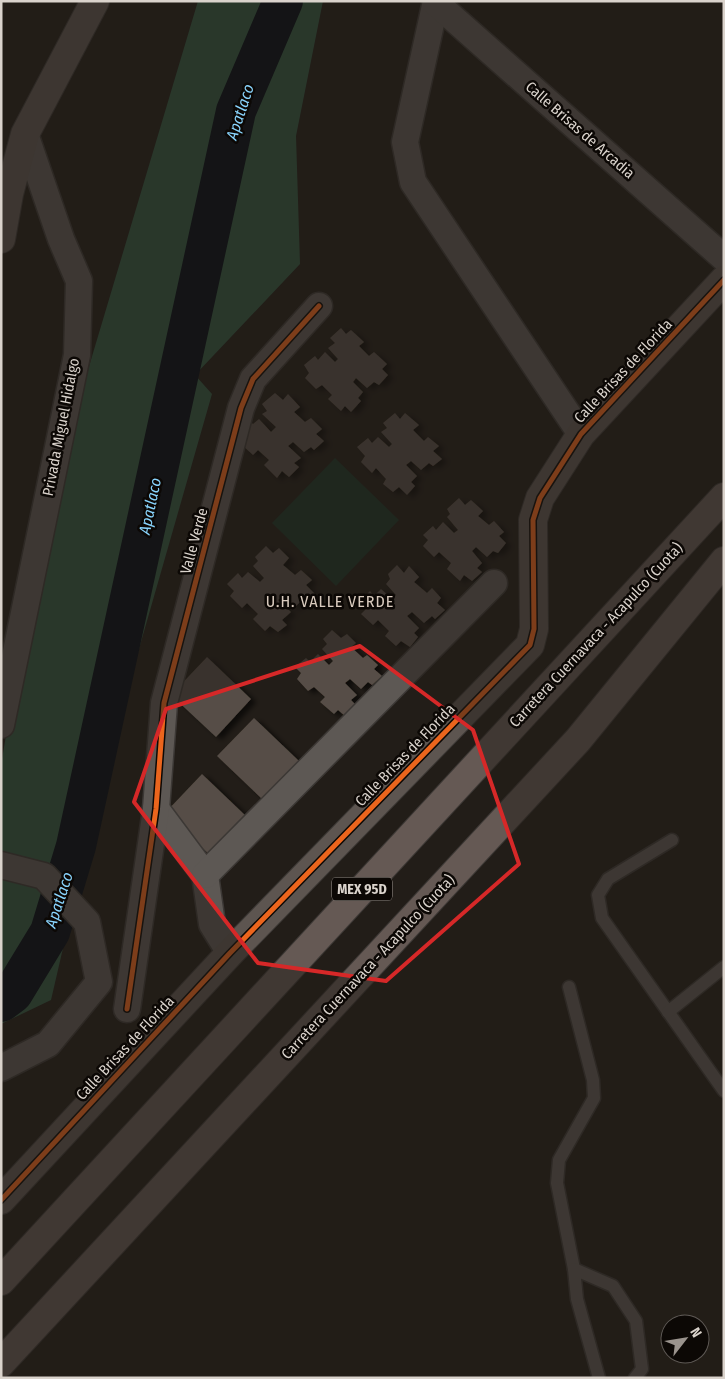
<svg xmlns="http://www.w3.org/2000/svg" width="725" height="1379" font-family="'Fira Sans Condensed',sans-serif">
<defs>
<filter id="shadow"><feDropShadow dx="5.5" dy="3" stdDeviation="2.5" flood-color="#0009"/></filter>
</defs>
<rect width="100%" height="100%" fill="#221d18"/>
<path fill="#1c3326" d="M335,458L399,520L336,586L272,523Z"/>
<path fill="#315742" d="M198,1H323L296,136L300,264L195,375L212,394L104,771L51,1000L1,1024V765L42,524Z"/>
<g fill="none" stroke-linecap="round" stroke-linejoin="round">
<path stroke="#030b14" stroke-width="40" d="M1,1002L13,993L50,932L76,846L236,111L283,1"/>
</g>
<g fill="#574e46" filter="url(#shadow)">
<path d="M341,328L346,334L351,330L364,342L359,346L369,356L374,352L387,364L382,369L388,375L379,385L374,382L367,388L356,378L353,382L363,392L358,398L361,401L351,412L345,406L341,411L328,399L332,395L322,385L316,389L305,378L309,373L304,365L315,356L318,360L325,352L335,362L338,359L328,348L335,343L330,338Z"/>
<path d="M275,393L283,400L288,394L300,407L294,412L305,422L311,418L322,429L316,434L324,441L314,450L311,447L304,452L293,442L288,446L301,458L294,463L299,467L289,477L282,471L277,478L264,465L269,460L258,450L253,455L241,444L250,421L253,424L259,419L271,432L276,427L262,414L267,411L262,404Z"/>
<path d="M395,413L400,419L405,413L419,425L413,430L424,441L428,437L439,446L433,451L442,459L433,466L429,463L421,470L411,461L406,465L417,476L411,482L415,486L407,495L399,487L393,492L383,484L386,479L376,468L372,473L361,462L365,456L357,447L368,438L372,443L378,437L389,447L392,444L381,432L387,428L383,423Z"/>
<path d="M459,498L465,505L471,500L483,511L478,516L489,525L494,521L504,532L499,536L506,543L498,553L493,551L487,557L476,547L472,551L482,563L477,568L482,572L472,581L464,575L460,581L447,569L451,563L439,552L434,557L423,546L428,540L423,535L433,526L436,530L443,522L454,533L458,530L447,517L450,514L447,509Z"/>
<path d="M266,546L273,553L279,548L289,558L283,565L295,575L301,570L312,580L306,585L315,594L306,604L301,601L294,608L283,596L278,600L291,612L282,620L287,625L278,632L270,626L265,631L253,619L258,614L247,603L242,608L230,596L234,591L227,584L238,573L242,578L248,572L260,582L264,578L253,566L258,561L255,557Z"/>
<path d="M397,565L404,573L409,566L419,577L414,582L427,593L432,588L441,598L437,603L445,610L435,619L432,616L424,623L412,612L407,616L419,628L414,633L418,637L410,647L401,641L396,646L385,636L389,631L378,620L373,625L361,614L366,609L360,601L370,591L374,596L381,589L392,599L396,595L386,584L390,579L388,574Z"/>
<path d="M332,630L341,638L347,634L356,643L351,647L363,658L367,655L378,665L374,669L382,676L372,685L368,682L361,689L350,679L345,683L357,695L351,700L356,705L345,716L338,710L334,714L320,702L325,697L314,687L308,691L297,679L301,673L295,667L306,658L310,662L318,654L329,665L333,661L322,649L327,644L323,639Z"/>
<path d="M207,657L251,699L216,737L171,695Z"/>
<path d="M254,718L299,761L262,799L217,756Z"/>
<path d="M202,774L248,818L211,856L165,813Z"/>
</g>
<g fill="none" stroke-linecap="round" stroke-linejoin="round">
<g stroke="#3c3835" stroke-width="15">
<g id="lane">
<path d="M672,840L608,879L598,895L602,918L724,1091"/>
<path d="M569,987L593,1080L594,1098L559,1160L557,1183L574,1269"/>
<path d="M668,1012L724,967"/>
<path d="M599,1378L577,1299L574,1269L613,1286L636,1321L642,1369L635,1378"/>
</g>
</g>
<g stroke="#3c3835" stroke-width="29">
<g id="street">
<path d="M436,1L405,142L413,182L581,434"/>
<path d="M436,3L724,258"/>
<path d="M1,725L77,355L79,281L61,239L25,134"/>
<path d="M156,809L205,875L212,924L230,953"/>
<path d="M1,865L44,876L87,922L99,982L48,1044L1,1068"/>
<path d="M205,875L494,583"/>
<path d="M127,1009L156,809L164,703L241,408L253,379L319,306"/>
</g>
</g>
<g stroke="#3c3835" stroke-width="30">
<g id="secondary">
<path d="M1,239L9,194L25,134L95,1"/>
<path d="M1,1200L230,953L530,645L534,629L533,520L540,498L581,434L724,280"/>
</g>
</g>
<g stroke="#3c3835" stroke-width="30">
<g id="highway">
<path d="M1,1281L724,497"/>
<path d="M1,1363L578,740L724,561"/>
</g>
</g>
<use href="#lane" stroke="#5d5854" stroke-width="12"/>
<use href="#street" stroke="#5d5854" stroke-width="26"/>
<use href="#secondary" stroke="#5d5550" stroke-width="28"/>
<use href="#highway" stroke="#655954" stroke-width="28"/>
<g stroke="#0c0805" stroke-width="8">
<g id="cycleway">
<path d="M127,1009L156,809L164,703L241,408L253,379L319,306"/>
<path d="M1,1200L230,953L530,645L534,629L533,520L540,498L581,434L724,280"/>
</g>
</g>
<use href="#cycleway" stroke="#eb651d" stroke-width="5"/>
</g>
<path d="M0 0H725V1379H0ZM360,646L473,730L519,864L386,981L258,963L134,802L166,709Z" fill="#221d18" fill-opacity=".55" fill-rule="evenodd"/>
<path fill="none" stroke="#d62828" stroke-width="4" stroke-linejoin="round" d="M360,646L473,730L519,864L386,981L258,963L134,802L166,709Z"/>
<g text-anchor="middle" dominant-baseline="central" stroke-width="5" stroke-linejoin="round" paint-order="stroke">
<rect fill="#0c0805" stroke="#9c9690" stroke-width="1" x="332" y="877.5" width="60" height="23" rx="4"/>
<g font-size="14" font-weight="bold" fill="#dad3cc">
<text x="362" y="889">MEX 95D</text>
</g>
<g font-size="15" fill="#dad3cc" stroke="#0c0805">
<text transform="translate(580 130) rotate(41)">Calle Brisas de Arcadia</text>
<text transform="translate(623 371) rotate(-47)">Calle Brisas de Florida</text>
<text transform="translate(61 427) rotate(-79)">Privada Miguel Hidalgo</text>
<text transform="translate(194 541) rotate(-75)">Valle Verde</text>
<text transform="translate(596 635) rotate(-47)">Carretera Cuernavaca - Acapulco (Cuota)</text>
<text transform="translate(405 755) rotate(-46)">Calle Brisas de Florida</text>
<text transform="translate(368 967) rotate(-47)">Carretera Cuernavaca - Acapulco (Cuota)</text>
<text transform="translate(125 1048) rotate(-47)">Calle Brisas de Florida</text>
</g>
<g font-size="16" font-style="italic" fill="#89d4fd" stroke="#0c0805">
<text transform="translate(240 112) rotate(-72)">Apatlaco</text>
<text transform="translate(150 506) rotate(-78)">Apatlaco</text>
<text transform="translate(59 900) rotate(-72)">Apatlaco</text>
</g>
<g font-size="16" letter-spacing="1" fill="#d9cbbe" stroke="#0c0805">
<text x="330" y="601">U.H. VALLE VERDE</text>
</g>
</g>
<rect width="725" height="1379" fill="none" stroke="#dad3cc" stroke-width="5"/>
<g transform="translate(685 1339) rotate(59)"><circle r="24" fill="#0c0805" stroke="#5e5955"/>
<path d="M0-4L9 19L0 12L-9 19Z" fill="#9a938d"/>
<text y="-8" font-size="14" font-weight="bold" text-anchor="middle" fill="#dad3cc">N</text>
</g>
</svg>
